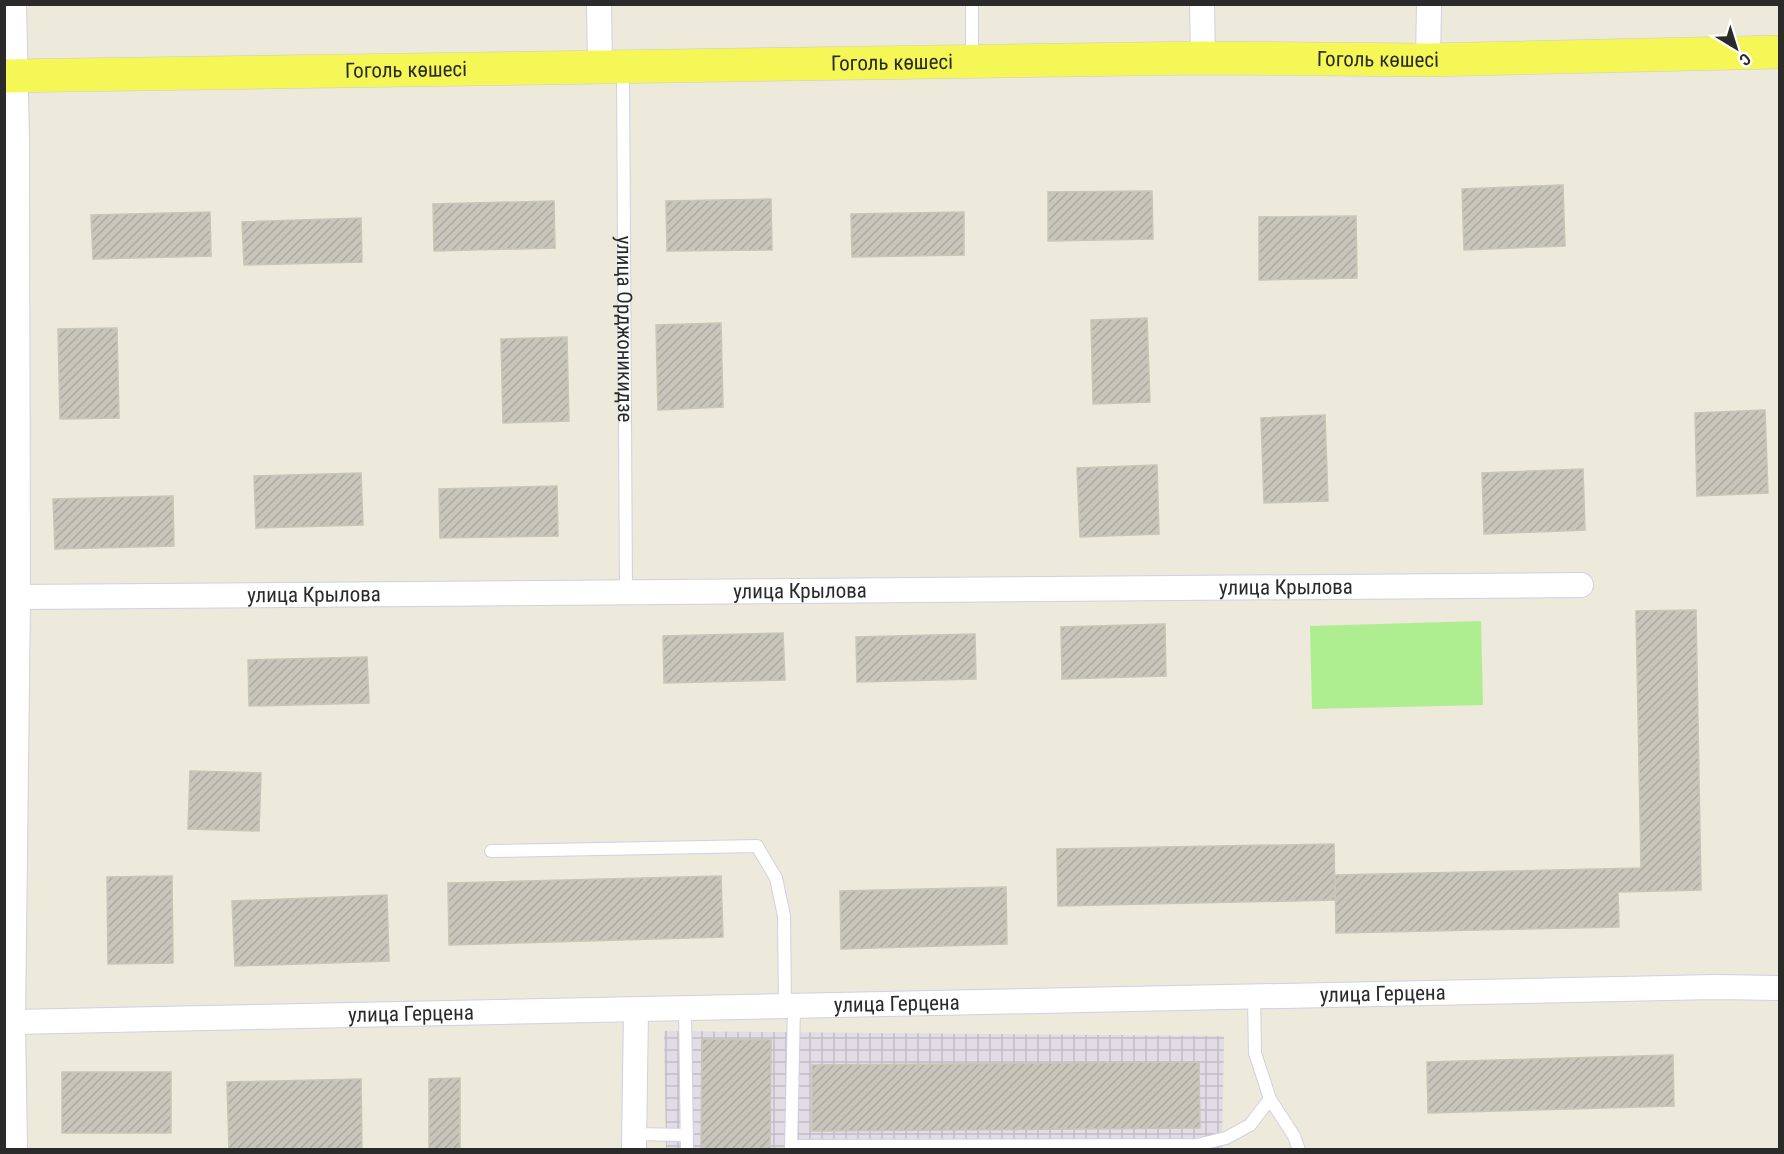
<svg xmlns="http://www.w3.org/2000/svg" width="1784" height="1154" font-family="'Roboto Condensed',sans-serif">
<defs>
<pattern id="industrial-grid" width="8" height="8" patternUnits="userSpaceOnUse" patternTransform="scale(1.5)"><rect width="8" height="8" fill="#e1dce5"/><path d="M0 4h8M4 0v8" fill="none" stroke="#c1bdc5"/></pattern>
<pattern id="building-hatch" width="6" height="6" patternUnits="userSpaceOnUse" patternTransform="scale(1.5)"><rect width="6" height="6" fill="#c8c6bb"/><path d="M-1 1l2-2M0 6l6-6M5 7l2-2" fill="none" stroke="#acaaa1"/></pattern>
</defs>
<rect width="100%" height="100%" fill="#ede9db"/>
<path fill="url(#industrial-grid)" d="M664,1031L1224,1036L1222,1149H666Z"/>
<path fill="#afee90" d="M1481,621L1483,705L1312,709L1310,626Z"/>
<g fill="url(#building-hatch)" stroke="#c8c6b5" stroke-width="1.5">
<path d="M1563,185L1565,246L1464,250L1462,189Z"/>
<path d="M1152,191L1153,239L1048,241V192Z"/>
<path d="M771,199L772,250L667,251L666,201Z"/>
<path d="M554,201L555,248L434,251L433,204Z"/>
<path d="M210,212L211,256L93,259L91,215Z"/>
<path d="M964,212V255L852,257L851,214Z"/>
<path d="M1356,216L1357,278L1259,280V217Z"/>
<path d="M361,218L362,262L244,265L242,222Z"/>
<path d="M1147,318L1150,402L1093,404L1091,320Z"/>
<path d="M721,323L723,407L658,410L656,325Z"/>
<path d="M117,328L119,418L60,419L58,329Z"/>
<path d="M567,337L569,421L503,423L501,339Z"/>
<path d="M1765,410L1768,493L1697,496L1695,413Z"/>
<path d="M1325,415L1328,501L1264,503L1261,418Z"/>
<path d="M1157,465L1159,534L1080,537L1077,468Z"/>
<path d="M1583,469L1585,530L1484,534L1482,473Z"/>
<path d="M361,473L363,525L256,528L254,476Z"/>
<path d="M557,486L558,536L440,538L439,489Z"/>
<path d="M173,496L174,546L55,549L53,499Z"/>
<path d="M1696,610L1701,890L1618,892L1619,927L1336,933L1335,875L1641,868L1636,611Z"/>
<path d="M1165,624L1166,676L1062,679L1061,627Z"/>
<path d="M783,633L785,680L664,683L663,636Z"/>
<path d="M975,634L976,679L857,682L856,637Z"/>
<path d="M367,657L369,703L249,706L248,660Z"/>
<path d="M190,771L261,773L259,831L188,829Z"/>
<path d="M1334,844L1335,900L1058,906L1057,849Z"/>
<path d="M172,876L173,963L108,964L107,877Z"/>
<path d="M721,876L723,937L449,945L448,883Z"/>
<path d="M1006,887L1007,944L841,949L840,891Z"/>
<path d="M387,895L389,961L235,966L232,901Z"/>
<path d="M702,1039L771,1040L770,1150H701Z"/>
<path d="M1673,1055L1674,1106L1428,1113L1427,1062Z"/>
<path d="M1199,1062L1200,1128L812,1131V1065Z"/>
<rect x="62" y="1072" width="109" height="61"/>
<path d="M460,1078V1150H429V1079Z"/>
<path d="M361,1079L362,1150H229L227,1082Z"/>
</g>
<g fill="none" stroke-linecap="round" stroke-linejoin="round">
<g stroke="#d1d0e3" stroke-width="14">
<g id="service">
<path d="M972,60V4"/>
<path id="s1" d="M623,68L626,592"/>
<path d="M491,851L757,846L776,878L784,916L785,1006"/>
<path d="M1254,997L1255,1053L1270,1099L1294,1136L1299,1150"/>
<path d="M685,1009L687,1150"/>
<path d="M634,1134L687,1135"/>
<path d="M791,1146L1197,1145L1226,1138L1250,1125L1270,1099"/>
<path d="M791,1150L794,1006"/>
</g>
</g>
<g stroke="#d1d0e3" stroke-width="26">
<g id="minor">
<path d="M14,4L17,139L18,597L13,1022L15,1150"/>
<path d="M599,4L600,67"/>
<path d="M1202,4L1203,58"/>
<path d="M1428,60L1429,4"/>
<path id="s2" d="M18,597L1581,585"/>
<path id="s3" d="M13,1022L1715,987L1780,988"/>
<path d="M634,1150L636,1010"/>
</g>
</g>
<g stroke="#ccc" stroke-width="34">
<g id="primary">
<path id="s4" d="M4,76L1203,58L1428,60L1780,52"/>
</g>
</g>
<use href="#service" stroke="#fff" stroke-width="12"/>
<use href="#minor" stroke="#fff" stroke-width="24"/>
<use href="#primary" stroke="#f5f756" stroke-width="33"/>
</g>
<g text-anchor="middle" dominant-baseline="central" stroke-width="5" stroke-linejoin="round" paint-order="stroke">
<g font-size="21" fill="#2a2a2a" stroke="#fff">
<text stroke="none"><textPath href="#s4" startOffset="1374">Гоголь көшесі</textPath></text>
<text stroke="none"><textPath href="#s4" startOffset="888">Гоголь көшесі</textPath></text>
<text stroke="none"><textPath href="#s4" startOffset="402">Гоголь көшесі</textPath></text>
<text stroke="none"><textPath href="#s1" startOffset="261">улица Орджоникидзе</textPath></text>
<text stroke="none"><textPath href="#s2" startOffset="1268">улица Крылова</textPath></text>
<text stroke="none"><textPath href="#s2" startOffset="782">улица Крылова</textPath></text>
<text stroke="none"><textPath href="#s2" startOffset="296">улица Крылова</textPath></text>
<text stroke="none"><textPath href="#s3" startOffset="1370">улица Герцена</textPath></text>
<text stroke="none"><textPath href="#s3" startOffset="884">улица Герцена</textPath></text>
<text stroke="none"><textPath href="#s3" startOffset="398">улица Герцена</textPath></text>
</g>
</g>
<rect width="1784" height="1154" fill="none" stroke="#2a2a2a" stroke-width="12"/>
<g transform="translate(1736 48) rotate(142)" stroke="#ffffff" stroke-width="4.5" paint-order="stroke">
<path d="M0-4.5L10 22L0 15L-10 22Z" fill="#2a2a2a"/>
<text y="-9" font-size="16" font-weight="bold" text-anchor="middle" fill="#2a2a2a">С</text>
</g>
</svg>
